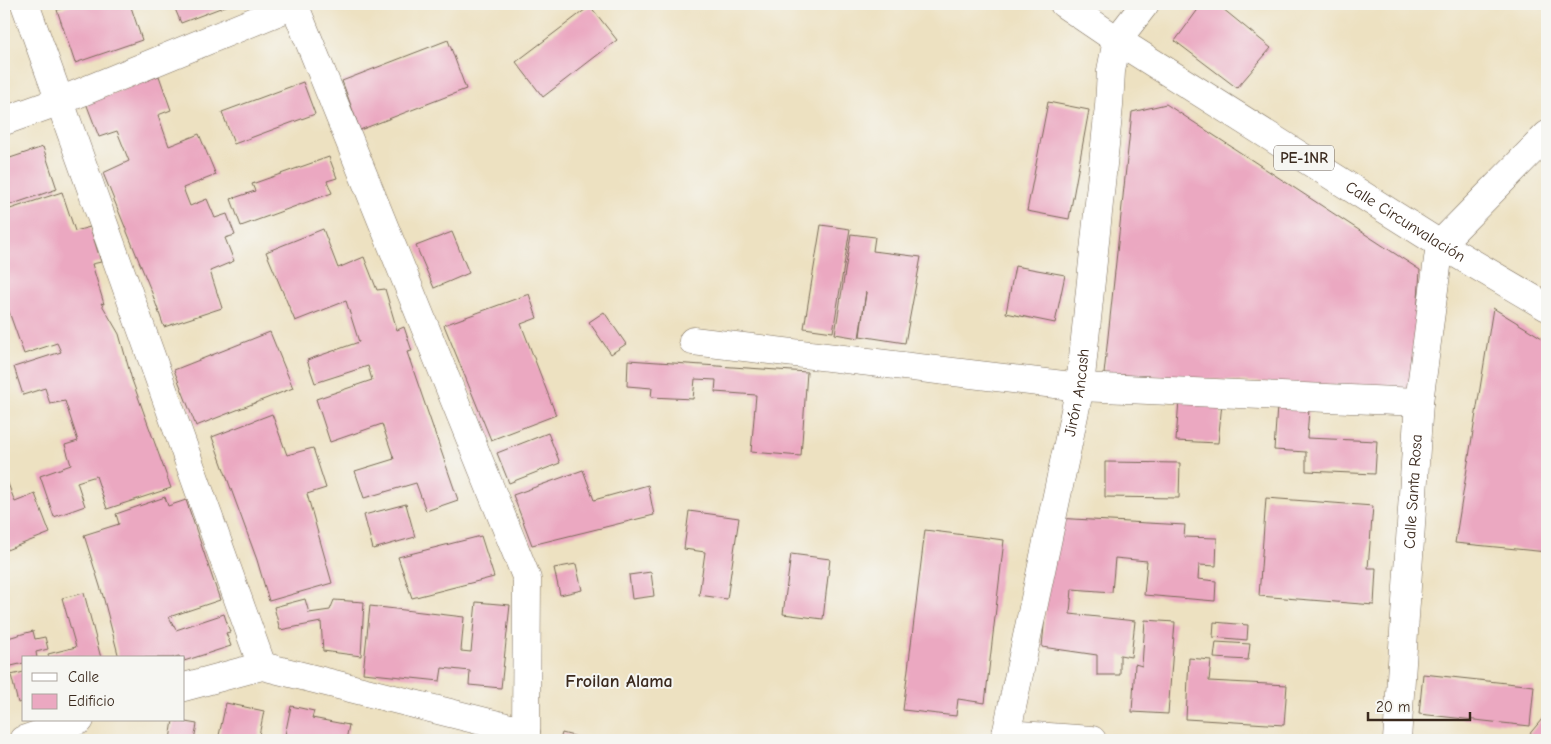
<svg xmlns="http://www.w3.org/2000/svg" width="1551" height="744" font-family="'Comic Neue',sans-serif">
<rect width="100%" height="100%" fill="#f6f6f2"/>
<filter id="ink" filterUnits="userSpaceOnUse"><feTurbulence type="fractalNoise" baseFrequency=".02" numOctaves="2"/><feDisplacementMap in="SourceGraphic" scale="10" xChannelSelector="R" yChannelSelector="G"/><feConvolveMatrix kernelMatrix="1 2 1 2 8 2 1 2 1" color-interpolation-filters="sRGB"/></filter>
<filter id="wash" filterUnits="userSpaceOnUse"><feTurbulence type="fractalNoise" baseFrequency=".0096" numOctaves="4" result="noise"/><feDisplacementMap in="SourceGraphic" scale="20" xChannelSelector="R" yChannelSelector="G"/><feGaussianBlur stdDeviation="1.12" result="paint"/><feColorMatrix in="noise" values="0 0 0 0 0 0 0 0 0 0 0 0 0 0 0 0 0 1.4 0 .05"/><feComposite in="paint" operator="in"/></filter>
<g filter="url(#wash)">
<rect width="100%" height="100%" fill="#ede1c1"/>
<g id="blocks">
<g fill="#eba8c1">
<path d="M76,4H130L142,40L75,63L57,10Z"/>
<path d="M173,4H231L181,23Z"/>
<path d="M1202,4H1217L1271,48L1237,88L1175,41Z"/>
<path d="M590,6L617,40L543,97L516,62Z"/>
<path d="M448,40L466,89L360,130L342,81Z"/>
<path d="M159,76L171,110L158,115L169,146L199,134L216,175L183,188L190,206L207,199L215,218L227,214L235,235L225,238L234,261L210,271L222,308L164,327L152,293L103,173L129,161L117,131L99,137L86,103Z"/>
<path d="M303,82L315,114L234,144L222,112Z"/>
<path d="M1048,102L1089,110L1069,219L1027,211Z"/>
<path d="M1166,104L1420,270L1412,390L1104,374L1132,112Z"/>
<path d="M43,147L57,189L4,207V160Z"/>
<path d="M329,157L337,178L327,181L332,193L241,226L231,199L255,191L252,184Z"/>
<path d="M62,192L75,231L90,227L101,262L92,264L104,304L101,303L119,334L132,380L171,488L107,509L96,476L77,482L85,506L54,517L40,476L71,465L65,445L78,441L65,401L50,404L45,388L23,395L14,367L61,352L57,343L24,354L4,298V211Z"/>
<path d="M821,225L850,229L833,332L804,328Z"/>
<path d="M323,229L338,268L364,257L377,290L385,289L397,330L404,327L412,351L407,352L458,500L426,511L416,483L364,498L355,471L394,459L382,424L330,442L316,399L372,380L368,366L315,383L307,360L359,342L346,301L295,321L266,252Z"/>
<path d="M452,232L469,273L434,288L416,246Z"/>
<path d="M851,234L875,237L873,251L921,257L905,343L860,336L866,292L859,338L835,334Z"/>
<path d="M1015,266L1065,275L1055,323L1006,313Z"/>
<path d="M529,294L537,318L521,324L556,415L491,440L444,325Z"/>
<path d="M1493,308L1547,341V552L1455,543Z"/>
<path d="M604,312L626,344L611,354L589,322Z"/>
<path d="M270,332L293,388L196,426L174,370Z"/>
<path d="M628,360L807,372L801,456L751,452L756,395L715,392L716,380L695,379L693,399L651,397L652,388L627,386Z"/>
<path d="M1179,399L1222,403L1218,443L1176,441Z"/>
<path d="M1277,406L1309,409L1307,438L1377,441L1375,474L1306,471V452L1274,450Z"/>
<path d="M272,414L287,455L313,448L326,488L307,494L332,583L269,601L257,560L212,437Z"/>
<path d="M548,433L560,463L509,483L497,453Z"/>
<path d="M1105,462L1180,463L1179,498L1105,497Z"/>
<path d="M583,470L594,500L648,485L654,515L532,545L513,495Z"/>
<path d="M4,473L15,502L35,494L50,533L4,551Z"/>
<path d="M165,497L168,506L186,500L220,600L169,617L176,630L224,614L230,632L226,633L231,646L184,661V658H180L179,656L172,658H119L103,596L84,535L119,524L116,514Z"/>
<path d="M1266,498L1373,506L1368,568H1376L1374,605L1259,596Z"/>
<path d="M406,504L415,537L373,549L364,515Z"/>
<path d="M689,511L739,518L727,599L699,595L705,552L684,549Z"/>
<path d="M1054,518L1185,525L1184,537L1217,538L1216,566L1199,565L1198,579L1216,581L1215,601L1144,595L1147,561L1115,558L1112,592L1072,589L1070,614L1135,621L1131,657L1120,655V675H1097V655L1042,647Z"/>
<path d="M925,530L1004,540L985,703L958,699L956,716L903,710Z"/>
<path d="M481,536L494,577L412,598L398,557Z"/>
<path d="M791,554L830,559L823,619L783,614Z"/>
<path d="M576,564L582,590L560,595L554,568Z"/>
<path d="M651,572L654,596L632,599L629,575Z"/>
<path d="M84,593L101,658H49L48,654L76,647L62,598Z"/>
<path d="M305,599L309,613L330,610L334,600L364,602L361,656L323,651L321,622L280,630L274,607Z"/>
<path d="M476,602L510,605L501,688L469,685L470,671L442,668L440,681L363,673L370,606L464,617L461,651L471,652Z"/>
<path d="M1145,620L1175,622L1168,714L1132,712L1135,664L1142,666Z"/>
<path d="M1214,622L1248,625L1247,640L1213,637Z"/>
<path d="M33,631L35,639L45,637L48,649L36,652L37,658H24V663L7,667L4,654V639Z"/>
<path d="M1216,642L1250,644L1248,660L1214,658Z"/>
<path d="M1189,658L1211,660L1209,681L1287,685L1284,725L1186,719Z"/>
<path d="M24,672V701L18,703L11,675Z"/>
<path d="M1423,674L1534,686L1530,726L1419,714Z"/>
<path d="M226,703L264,711L258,740H218Z"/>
<path d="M291,706L314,711L312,718L349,725L346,740H284Z"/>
<path d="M1547,713V740H1525L1527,737Z"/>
<path d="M173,720L197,724L194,740H170Z"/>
<path d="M562,733L589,740H560Z"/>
</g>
</g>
</g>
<g filter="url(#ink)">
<use href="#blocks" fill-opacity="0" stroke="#796a57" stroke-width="1"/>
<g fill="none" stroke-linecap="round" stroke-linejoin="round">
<g stroke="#796a57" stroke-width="29">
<g id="minor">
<path d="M25,4L262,666"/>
<path d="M294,4L527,579L526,732L525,740"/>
<path d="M4,121L60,101L294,5"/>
<path d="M693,341L1080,387L1419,402"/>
<path d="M184,687L262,666L526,732"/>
<path d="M1006,734L1092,740"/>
<path d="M23,740L80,720"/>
<path id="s1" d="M1005,740L1080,387L1109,106L1111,71L1117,40L1145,4"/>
<path id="s2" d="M1397,740L1419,402L1440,244L1547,135"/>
</g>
</g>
<g stroke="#796a57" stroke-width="29">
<g id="primary">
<path id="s3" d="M1064,4L1117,40L1440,244L1547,307"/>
</g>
</g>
<use href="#minor" stroke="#fff" stroke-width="28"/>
<use href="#primary" stroke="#fff" stroke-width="28"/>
</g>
</g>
<g text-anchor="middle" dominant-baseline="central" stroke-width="4" stroke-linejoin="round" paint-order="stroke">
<rect fill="#f6f6f2" stroke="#73675e" stroke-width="1" x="1274" y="145.5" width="60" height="25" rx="4"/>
<g font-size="15" font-weight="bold" fill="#3b2a1e">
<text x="1304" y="158">PE-1NR</text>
</g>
<g font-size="16" fill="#3b2a1e" stroke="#f6f6f2">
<text stroke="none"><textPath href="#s3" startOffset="405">Calle Circunvalación</textPath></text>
<text stroke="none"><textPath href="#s1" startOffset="355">Jirón Ancash</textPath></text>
<text stroke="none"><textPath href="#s2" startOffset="249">Calle Santa Rosa</textPath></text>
</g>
<g font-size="18" font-weight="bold" fill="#3b2a1e" stroke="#f6f6f2">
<text x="619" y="681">Froilan Alama</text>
</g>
</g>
<rect width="1551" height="744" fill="none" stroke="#f6f6f2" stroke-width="20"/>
<rect x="22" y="656" width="162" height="65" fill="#f6f6f2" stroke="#aba49d"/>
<rect x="32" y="673" width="25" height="8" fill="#ffffff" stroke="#aba49d"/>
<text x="68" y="682" font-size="15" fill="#3b2a1e">Calle</text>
<rect x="32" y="694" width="25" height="15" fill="#eba8c1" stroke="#aba49d"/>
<text x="68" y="706" font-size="15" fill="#3b2a1e">Edificio</text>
<path d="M1368 712v8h102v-8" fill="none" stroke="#3b2a1e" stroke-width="2.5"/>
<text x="1376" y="712" font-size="15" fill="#3b2a1e" stroke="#f6f6f2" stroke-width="4" paint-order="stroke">20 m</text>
</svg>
